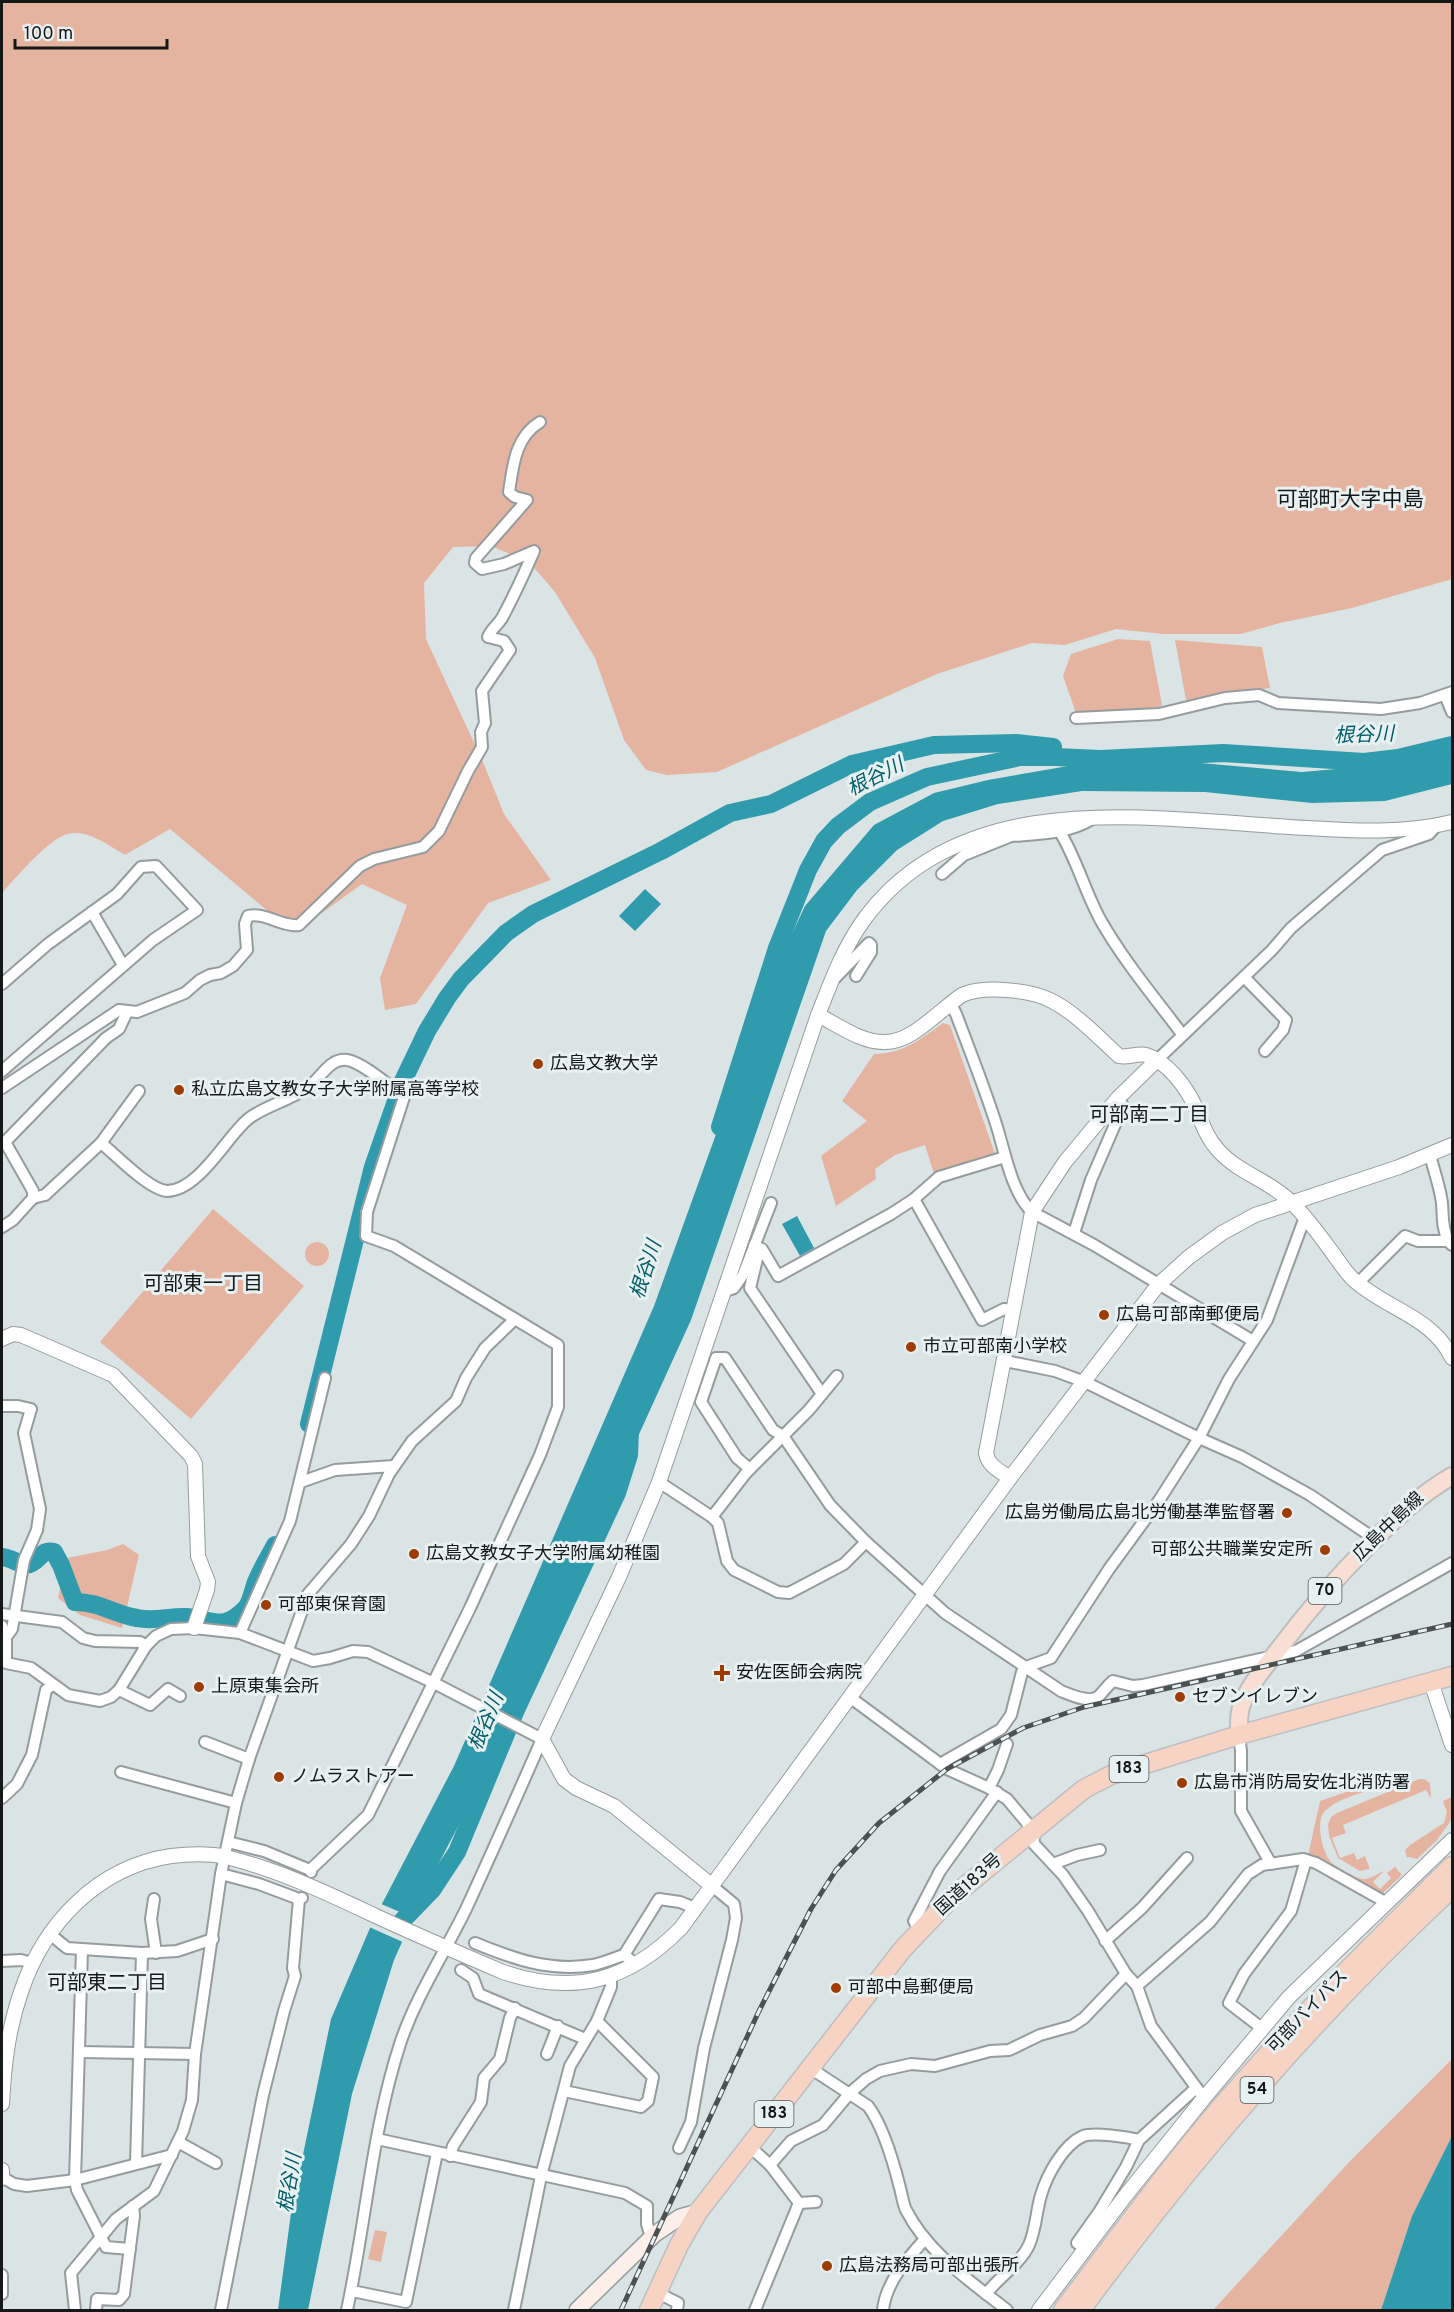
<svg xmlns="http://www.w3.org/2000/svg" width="1454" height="2312" font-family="Overpass,'Noto Sans JP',sans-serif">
<rect width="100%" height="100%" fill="#dbe4e5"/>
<g fill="#e5b4a0">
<path d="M2,2H1452V579L1352,608L1280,623L1241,634H1163L1116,629L1065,645L1032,643L937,674L717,772L667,775L646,770L624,740L595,658L555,592L529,562L491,546L453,547L424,583L426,639L483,762L504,814L551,880L488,903L416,1004L385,1010L380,978L407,905L362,884L294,933L170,829L125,855C110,846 91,832 73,833C51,834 17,877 2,893Z"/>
<path d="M1118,639L1150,641L1162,705L1158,708L1076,713L1063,676L1071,654Z"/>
<path d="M1175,640L1262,647L1270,688L1186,700Z"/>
<path d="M943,1023L950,1025L995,1154L934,1174L925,1145L895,1155L875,1169L876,1179L836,1206L821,1156L867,1121L842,1101L874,1054C903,1054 921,1039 943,1023Z"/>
<path d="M213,1209L304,1286L191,1419L100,1342Z"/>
<circle cx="317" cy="1254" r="12"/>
<path d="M123,1544L139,1555L122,1628L80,1615L58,1598L67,1558L107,1550Z"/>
<path d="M1419,1779H1424L1430,1783L1431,1798L1426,1790L1343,1825L1346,1833L1332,1838L1340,1858L1354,1853L1357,1860L1365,1856L1370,1869L1360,1871L1338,1858L1329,1836L1328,1824L1331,1817L1337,1813Z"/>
<path d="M1373,1783L1375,1788C1360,1794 1336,1799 1324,1812C1315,1823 1323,1856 1333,1864C1340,1869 1355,1878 1363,1879C1370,1880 1378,1873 1384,1871L1373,1882L1380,1889L1391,1878L1387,1873L1395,1867L1402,1875L1381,1895L1308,1856L1320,1801Z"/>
<path d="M1452,1797V1819L1437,1840L1417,1859L1409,1857L1407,1858L1405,1850L1410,1845L1444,1823L1447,1812L1443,1801Z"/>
<path d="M1452,2059V2136L1412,2216L1381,2310H1213L1351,2160Z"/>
<path d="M375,2230L387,2232L381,2262L368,2259Z"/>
</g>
<g fill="#2f9bac">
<path d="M1452,740V784L1385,801L1312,803L1205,792L1082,791L998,804L943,821L897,850L857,890L826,931L691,1320L478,1788L427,1886L394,1960L352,2094L308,2310H278L291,2213L331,2019L373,1921L454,1766L654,1306L776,968L805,906L874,825L934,793L988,780L1074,765L1200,763L1302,772L1371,766L1432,750Z"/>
<path d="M645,889L661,904L635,931L619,916Z"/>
<path d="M797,1216L814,1248L800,1256L782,1224Z"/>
<path d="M1452,2136V2310H1381L1412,2216Z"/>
</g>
<path fill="#dbe4e5" d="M379,1903L416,1919L405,1943L367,1926Z"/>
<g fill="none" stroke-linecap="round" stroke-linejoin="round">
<g stroke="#2f9bac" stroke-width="18">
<path d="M720,1127L777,948L808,870L824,841L838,826L870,802L927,777L1020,757H1055L1101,759L1223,753L1364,762L1398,758L1452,745"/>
<path d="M309,1424L373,1167L403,1081L427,1031L447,998L461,979L506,933L533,914L661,851L730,813L771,804L852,764L934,745L1016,743L1053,747"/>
<path d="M2,1557C10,1557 24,1568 32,1563C41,1558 42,1549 54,1552L61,1565L75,1602C100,1602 113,1614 137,1618C154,1622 170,1616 187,1617C212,1619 222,1633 246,1608C251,1602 253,1590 256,1582C261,1569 269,1557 275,1545"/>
<path d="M402,1921L432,1890L457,1852L515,1712L617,1493L629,1455L630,1431"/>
</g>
<g stroke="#949c9e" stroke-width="14">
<g id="minor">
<path d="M1445,695L1452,712"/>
<path d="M1076,718L1159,714L1225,698L1259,695L1278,703L1381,709L1420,703L1452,692"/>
<path d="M1008,828L1011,836C1040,834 1068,834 1094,818"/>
<path d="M1060,832C1077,860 1085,892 1101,921C1124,961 1154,997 1182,1034"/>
<path d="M942,874L964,855L1011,836"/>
<path d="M92,912L123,965"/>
<path d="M1244,977L1286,1020L1283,1030L1265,1051"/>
<path d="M835,978L869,943L871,945V952L856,976"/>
<path d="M2,984L48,944L117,894L141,867L156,866L197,910L153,940L2,1071"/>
<path d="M951,1004L956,1014C970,1051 985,1089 997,1127C1005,1153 1012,1193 1032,1212L1094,1245L1253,1341"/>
<path d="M1157,1060L1272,950L1291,928L1382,850L1429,834L1437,825"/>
<path d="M2,1088L119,1010L137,1012L185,993L200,980L210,975L221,973L233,966L247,950L245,924L248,916C266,912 281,927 299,925L360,866L374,859L423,847L439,831L468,771L482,747L481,732L485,723L482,691L510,650L504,641L488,637C491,629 498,625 502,618C514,596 524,574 534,551L504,564L482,569L475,563L476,558L527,500L515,497L509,492C513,466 515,437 540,422"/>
<path d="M101,1143C115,1154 149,1190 167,1191C198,1191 226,1138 247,1120C261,1107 295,1099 311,1085C322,1076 330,1058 347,1060C362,1062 391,1087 404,1097L367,1212L366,1236L394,1246L414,1258L558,1345V1407L540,1455L470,1608L368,1815L310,1870"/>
<path d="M1430,1155C1434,1171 1440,1187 1442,1203C1443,1216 1442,1228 1448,1241"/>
<path d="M33,1198L45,1195L101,1143L139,1091"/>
<path d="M914,1199L982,1320L1004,1309L1014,1310"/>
<path d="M2,1227L13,1220L33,1198V1191L5,1142L106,1038L119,1029L127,1012"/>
<path d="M1074,1233L1091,1180L1123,1106L1118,1098"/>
<path d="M754,1246L762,1249L778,1276L891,1214L914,1199L939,1177L1005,1157"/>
<path d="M754,1246L758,1255L750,1288L822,1394"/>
<path d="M1358,1283L1405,1236L1418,1241H1448L1452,1245"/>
<path d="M725,1291L734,1288L743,1275L771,1203"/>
<path d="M1005,1361L1055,1371L1085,1382L1199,1438L1242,1457L1310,1495L1375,1539"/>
<path d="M2,1406H18L31,1409L24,1433L40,1509L37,1530L24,1560L12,1629L6,1637"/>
<path d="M750,1469L737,1458L701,1402L716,1358H725L773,1430L783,1436L830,1505L866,1542L945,1613L1061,1691C1071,1695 1090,1704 1099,1696C1104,1691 1108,1685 1113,1681L1133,1686L1143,1685L1296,1651L1452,1563"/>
<path d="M301,1482L335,1470L394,1466"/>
<path d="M659,1482L712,1517L718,1523L727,1561L734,1570L778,1592L789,1593L844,1564L866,1542"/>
<path d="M712,1517L746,1473L809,1410L837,1376"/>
<path d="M2,1614L62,1622L83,1638L95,1641L140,1642L146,1646"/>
<path d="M2,1626L6,1637V1663L31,1668L68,1695L100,1701L111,1697L119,1690L146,1646L156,1636L171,1629L194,1628L240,1633L313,1661L330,1658L353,1651L368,1652L436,1684L542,1739"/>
<path d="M240,1633L290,1521L325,1378"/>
<path d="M119,1690L150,1705L168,1689L180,1696"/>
<path d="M851,1698L947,1769L989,1788L1007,1799L1033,1830L1034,1844L1063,1875L1088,1911L1126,1974L1137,1986L1151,2026L1204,2098"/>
<path d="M1239,1735L1241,1751V1811L1271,1864"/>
<path d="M205,1742L249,1759"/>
<path d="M940,1764L1001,1729L1011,1715L1022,1672L1026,1667L1051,1658L1109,1569L1158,1502L1199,1438L1229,1379L1267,1320L1305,1217"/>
<path d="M121,1772L236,1803"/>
<path d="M989,1788L998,1770L1007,1744"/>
<path d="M2,1798L17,1784L32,1755L46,1690L52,1685"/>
<path d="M228,1842L264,1851L310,1870L311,1872"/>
<path d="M1053,1864L1077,1855L1100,1850"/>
<path d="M221,1874L259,1884L299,1899L302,1898"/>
<path d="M154,1899L151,1919L156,1953"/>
<path d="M920,1931L914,1921L940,1871L997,1792"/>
<path d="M50,1934L67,1948L142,1953L177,1951L213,1939"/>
<path d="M1105,1941L1142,1908L1187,1858"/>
<path d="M475,1943C514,1959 550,1972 593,1965C604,1963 614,1958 624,1955L636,1964"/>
<path d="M82,1950L75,2180L77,2190L106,2247L130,2249"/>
<path d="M624,1955L659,1899L680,1902L695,1908"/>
<path d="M2,1961L21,1960L33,1963"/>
<path d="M461,1970L473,1978L479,1994L585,2039"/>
<path d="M1137,1986L1210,1922L1248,1874L1262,1865L1303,1859L1316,1863L1387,1903"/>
<path d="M1263,2029L1229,2003L1244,1974L1291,1911L1306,1860"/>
<path d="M80,2052L195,2054"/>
<path d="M547,2054L558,2026"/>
<path d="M810,2068L868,2106C883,2126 894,2164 900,2188C902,2195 903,2204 906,2210C928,2253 970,2281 1007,2310"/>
<path d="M564,2091L641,2107L648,2101L653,2077L597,2021"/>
<path d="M377,2139L625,2193L647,2206V2224L651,2237"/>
<path d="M178,2142L216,2163"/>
<path d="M749,2146L770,2165L799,2203L816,2202"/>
<path d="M679,2148L691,2122L704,2048L732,1940L736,1918L734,1904L711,1885"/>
<path d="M450,2156L453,2146L481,2102L484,2078L500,2059L510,2018L515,2008"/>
<path d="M136,2164L142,1953"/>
<path d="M770,2165L791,2141L823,2125L850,2093L866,2079L880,2071L911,2064L935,2066L990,2051L1009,2050L1040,2035L1072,2026L1084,2018L1126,1974"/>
<path d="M2,2177L14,2184L27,2186L75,2180L172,2155"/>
<path d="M1085,2249L1077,2243L1099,2212L1126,2167L1139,2140L1196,2088"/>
<path d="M2,2275V2294"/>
<path d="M352,2291L406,2302L437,2153"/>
<path d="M658,2293L678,2303L677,2310"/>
<path d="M986,2294C999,2277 1020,2264 1029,2245C1036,2229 1036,2212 1041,2195C1047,2175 1063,2145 1083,2136C1094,2132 1127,2137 1139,2140"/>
<path d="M75,2310L71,2273L116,2219L154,2191L183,2131L192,2100L195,2054L221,1874L236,1803L249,1759L308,1594L351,1544L369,1516L389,1474L412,1441L456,1401L466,1378L485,1348L515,1319"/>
<path d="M96,2310L97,2299L119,2300L124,2294L134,2216L133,2206"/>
<path d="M221,2310L263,2095L284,2011L295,1976L293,1968L299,1899"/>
<path d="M347,2310C366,2222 372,2130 400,2044C416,1996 444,1954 466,1909C492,1853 517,1796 542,1739"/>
<path d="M514,2310L541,2176L570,2066L597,2021L611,1987V1977"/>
<path d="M755,2310L799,2203"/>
<path d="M883,2310C886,2282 907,2259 925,2239"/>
</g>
</g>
<g stroke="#949c9e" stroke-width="16">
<g id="tertiary">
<path d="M818,1015C838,1025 862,1043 885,1042C908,1042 927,1022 944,1009C950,1004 956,999 962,995C983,985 1032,990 1052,1001C1077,1014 1098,1037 1119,1056C1128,1058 1137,1053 1146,1055C1167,1061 1186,1087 1195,1106C1202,1122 1206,1137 1218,1150C1238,1173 1269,1180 1291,1202C1309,1219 1323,1240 1337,1259C1342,1266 1348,1275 1354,1280C1386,1309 1433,1317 1452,1358"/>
<path d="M2,1339L13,1334L21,1335L113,1375L191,1456L195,1464L198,1556L208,1582L207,1590L194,1628"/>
<path d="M1010,1478C1000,1471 988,1466 986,1453L1032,1212L1065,1162L1118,1098L1157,1060"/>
<path d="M1431,1682L1452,1745"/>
<path d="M711,1885L614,1806L576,1788L564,1779L542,1739L619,1577L659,1482L818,1015C831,982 843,949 863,921C960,786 1147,818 1290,827C1344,830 1399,835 1452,822"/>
<path d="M2,2104C4,2066 8,2029 21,1992C44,1923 98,1867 171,1856C189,1854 208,1853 226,1857C279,1870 329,1894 378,1917C419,1936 461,1954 503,1972C574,1996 629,1981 681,1928L1010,1478L1158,1285L1189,1257L1222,1233L1255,1215L1399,1167L1452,1145"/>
<path d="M2,2170V2178"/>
<path d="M1039,2310L1126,2195L1204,2098L1289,1997L1452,1840"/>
</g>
</g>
<g stroke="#949c9e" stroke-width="18">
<path id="secondary" d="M577,2310L655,2234L680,2217L698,2212"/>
</g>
<g stroke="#bdbebf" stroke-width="20">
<path id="primary" d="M1239,1735C1239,1725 1238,1714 1242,1704C1249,1685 1266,1666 1278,1650C1306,1613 1335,1579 1368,1546C1395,1519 1419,1495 1452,1476"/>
</g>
<g stroke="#bdbebf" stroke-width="21">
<g id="trunk">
<path d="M649,2310L679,2245L698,2212L902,1950L952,1897L1084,1789L1111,1775L1142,1765L1239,1735L1452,1676"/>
<path d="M1063,2310C1123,2231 1182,2149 1249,2075C1314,2002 1383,1934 1452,1866"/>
<path d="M1081,2310C1192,2159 1315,2016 1452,1888"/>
</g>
</g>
<use href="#minor" stroke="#fff" stroke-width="10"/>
<use href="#tertiary" stroke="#fff" stroke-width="14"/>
<use href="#secondary" stroke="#fceee9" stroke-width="15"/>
<use href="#primary" stroke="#f9ded3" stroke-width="16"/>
<use href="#trunk" stroke="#f7d3c4" stroke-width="18"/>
<g stroke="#4b5051" stroke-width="5">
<path id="rail" d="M621,2310L759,2011L811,1909L836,1870L879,1823L947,1769L1023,1728L1084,1707L1452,1624"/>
</g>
<use href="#rail" stroke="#e8f1f2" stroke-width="3" stroke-dasharray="9" stroke-linecap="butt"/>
</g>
<g fill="#9f3c02" stroke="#e8f1f2" stroke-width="2">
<circle cx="538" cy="1064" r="6"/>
<circle cx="179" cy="1090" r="6"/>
<circle cx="1104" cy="1315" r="6"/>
<circle cx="911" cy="1347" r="6"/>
<circle cx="1287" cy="1513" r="6"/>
<circle cx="1325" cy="1550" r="6"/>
<circle cx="414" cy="1554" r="6"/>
<circle cx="266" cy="1605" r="6"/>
<path d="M719 1664h6v6h6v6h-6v6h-6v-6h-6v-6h6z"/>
<circle cx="199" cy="1687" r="6"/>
<circle cx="1180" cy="1697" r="6"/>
<circle cx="279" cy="1777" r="6"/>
<circle cx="1182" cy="1783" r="6"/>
<circle cx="836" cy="1988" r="6"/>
<circle cx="827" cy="2266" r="6"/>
</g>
<g text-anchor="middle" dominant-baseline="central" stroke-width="6" stroke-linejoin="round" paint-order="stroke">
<g fill="#e8f1f2" stroke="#54595a" stroke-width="1.5">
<rect x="1308.5" y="1578" width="33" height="26" rx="4.5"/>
<rect x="1109.5" y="1756" width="39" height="26" rx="4.5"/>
<rect x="1240.5" y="2077" width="33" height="26" rx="4.5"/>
<rect x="754.5" y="2101" width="39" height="26" rx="4.5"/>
</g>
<g font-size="16" font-weight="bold" fill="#151819">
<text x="1325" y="1591">70</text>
<text x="1129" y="1769">183</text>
<text x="1257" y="2090">54</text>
<text x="774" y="2114">183</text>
</g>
<g font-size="18" fill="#151819" stroke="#e8f1f2" text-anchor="start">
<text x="550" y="1064">広島文教大学</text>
<text x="191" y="1090">私立広島文教女子大学附属高等学校</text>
<text x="1116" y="1315">広島可部南郵便局</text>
<text x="923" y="1347">市立可部南小学校</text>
<text x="1275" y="1513" text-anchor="end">広島労働局広島北労働基準監督署</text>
<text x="1313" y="1550" text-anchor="end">可部公共職業安定所</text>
<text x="426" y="1554">広島文教女子大学附属幼稚園</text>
<text x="278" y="1605">可部東保育園</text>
<text x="736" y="1673">安佐医師会病院</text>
<text x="211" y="1687">上原東集会所</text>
<text x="1192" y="1697">セブンイレブン</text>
<text x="291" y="1777">ノムラストアー</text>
<text x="1194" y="1783">広島市消防局安佐北消防署</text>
<text x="848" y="1988">可部中島郵便局</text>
<text x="839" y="2266">広島法務局可部出張所</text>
</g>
<g font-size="18" fill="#151819" stroke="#e8f1f2">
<text transform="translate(1389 1527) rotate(-44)">広島中島線</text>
<text transform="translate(969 1885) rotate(-42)">国道183号</text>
<text transform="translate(1308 2012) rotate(-46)">可部バイパス</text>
</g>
<g font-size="20" font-style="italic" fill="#005d69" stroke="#e8f1f2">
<text transform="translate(1364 736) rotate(-2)">根谷川</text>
<text transform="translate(876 778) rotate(-27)">根谷川</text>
<text transform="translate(647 1270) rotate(-72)">根谷川</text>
<text transform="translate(487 1722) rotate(-67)">根谷川</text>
<text transform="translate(291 2183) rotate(-81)">根谷川</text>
</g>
<g font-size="20" fill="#151819" stroke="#e8f1f2">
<text x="1149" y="1116">可部南二丁目</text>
<text x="203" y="1285">可部東一丁目</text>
<text x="107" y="1984">可部東二丁目</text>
</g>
<g font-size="21" fill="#151819" stroke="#e8f1f2">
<text x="1350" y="500">可部町大字中島</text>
</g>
</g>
<rect width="1454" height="2312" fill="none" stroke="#151819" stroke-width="6"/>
<path d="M15 39v9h152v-9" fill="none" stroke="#151819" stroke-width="3"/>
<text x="24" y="39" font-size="18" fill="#151819" stroke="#e8f1f2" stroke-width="4.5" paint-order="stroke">100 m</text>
</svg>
